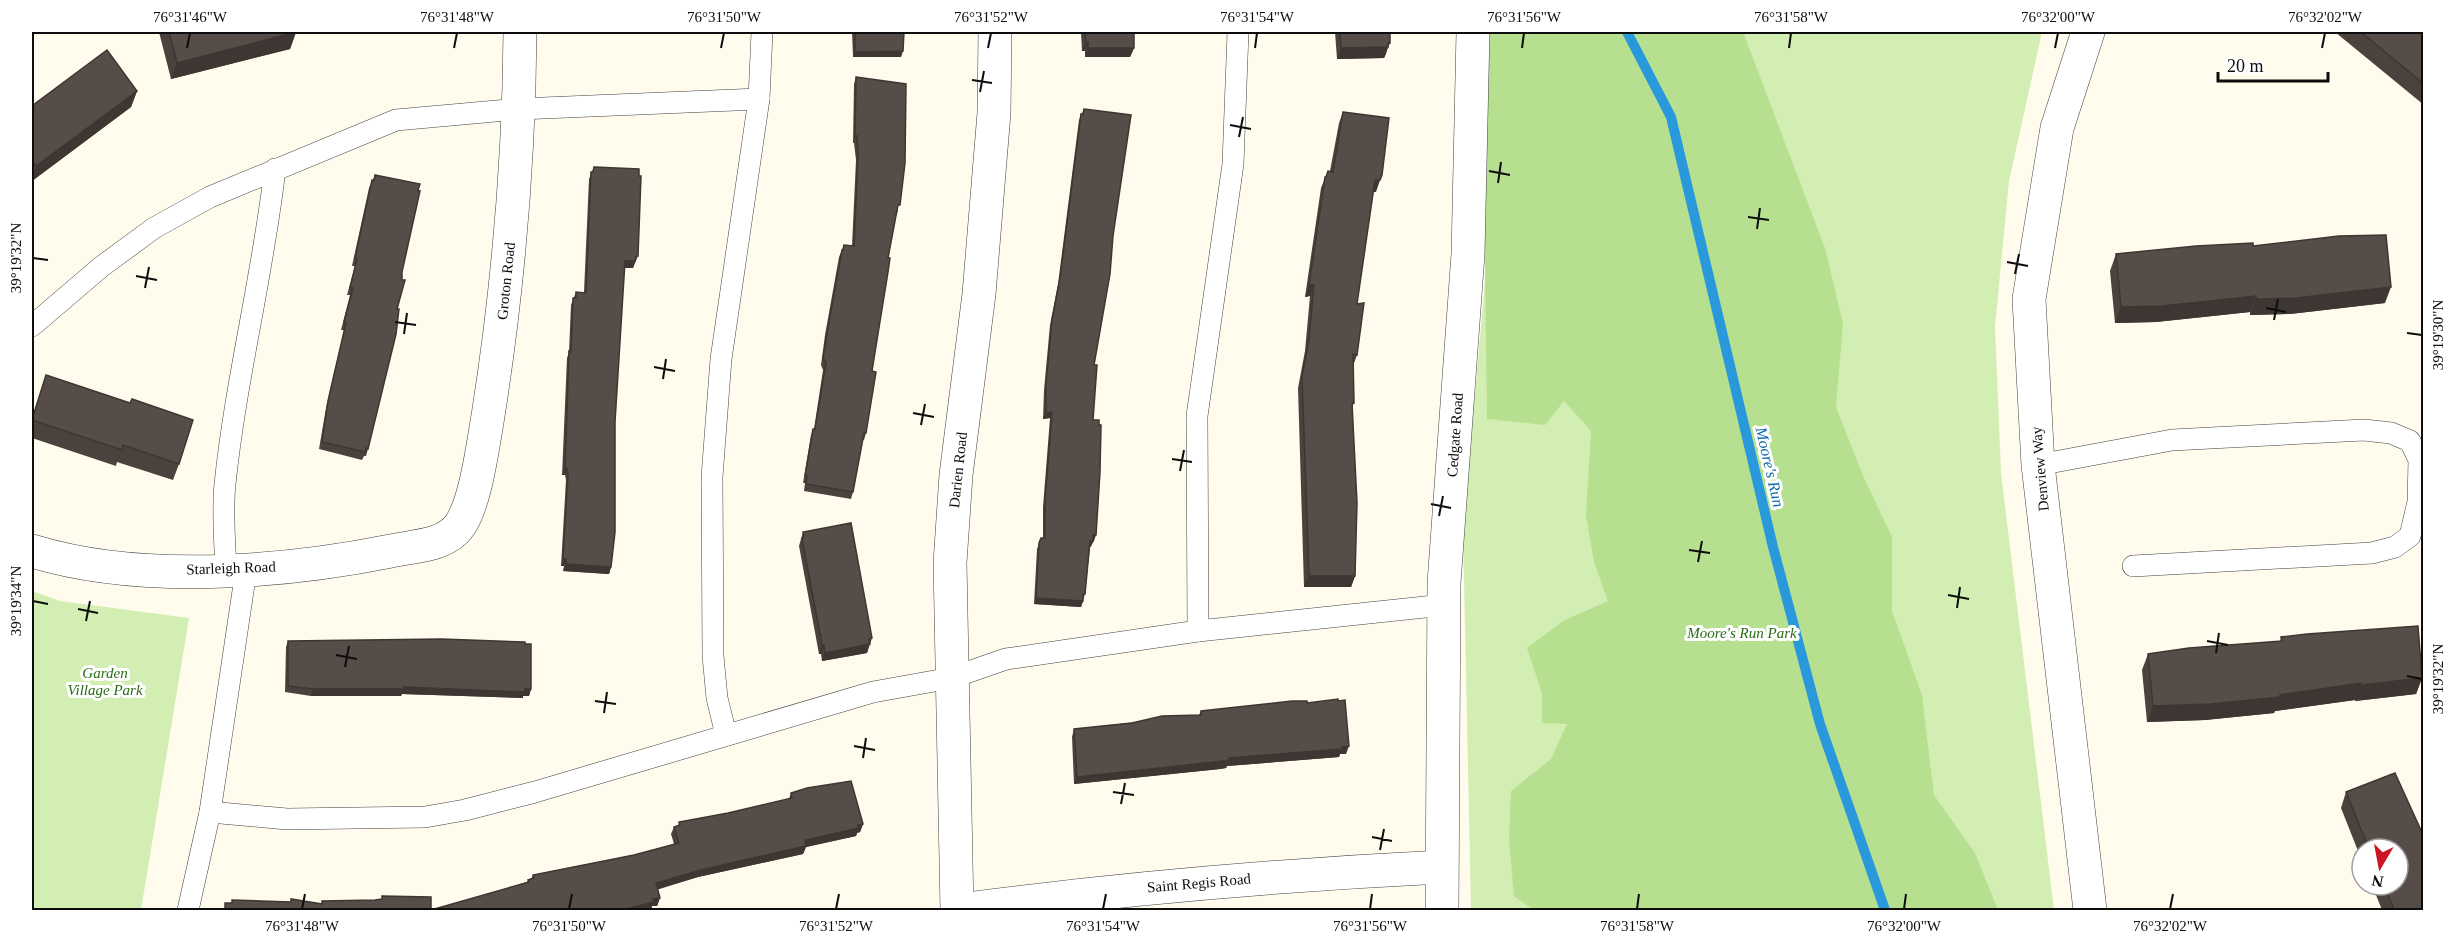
<svg xmlns="http://www.w3.org/2000/svg" width="2455" height="942" font-family="Georgia,serif">
<rect width="100%" height="100%" fill="#fffbed"/>
<g fill="#d2eeb2">
<path d="M1496,32H2042L2009,181L1995,327L2001,473L2054,910H1471L1463,530L1496,157Z"/>
<path d="M32,591L60,601L189,618L141,910H32Z"/>
</g>
<path fill="#b6e090" d="M1482,32H1743L1825,248L1843,324L1836,407L1864,478L1892,537V611L1922,695L1934,795L1975,853L1998,910H1534L1514,896L1509,839L1511,791L1551,759L1567,724L1542,723V693L1527,648L1563,621L1608,601L1594,562L1586,515L1591,431L1564,401L1545,425L1487,419Z"/>
<g fill="none" stroke-linecap="round" stroke-linejoin="round">
<path stroke="#2a99db" stroke-width="10" d="M1627,32L1671,117L1773,547L1820,724L1885,910"/>
<g stroke="#404040" stroke-width="22">
<g id="lane">
<path d="M32,326L101,267L154,228L210,197L396,120L519,109L759,99"/>
<path d="M2038,465L2172,440L2364,430L2391,433L2410,441L2419,460L2418,502L2410,536L2395,547L2372,553L2133,566"/>
<path d="M226,571C225,543 222,512 225,484C236,378 263,275 275,169"/>
<path d="M1198,631L1197,416L1233,164L1238,32"/>
<path d="M726,735L717,698L713,656L712,477L721,359L759,99L762,32"/>
<path d="M210,812L287,819L425,817L465,810L535,792L873,692L951,678L1006,659L1198,631L1444,605"/>
<path d="M188,910L210,812L246,571"/>
</g>
</g>
<g stroke="#404040" stroke-width="34">
<g id="street">
<path d="M2088,32L2057,128L2029,299L2038,465L2090,910"/>
<path d="M32,551C140,584 281,573 391,551C414,546 446,546 460,525C476,502 483,444 488,416C508,289 519,160 520,32"/>
<path d="M957,910L950,563L956,475L979,294L994,113L995,32"/>
<path d="M959,910C1119,889 1280,875 1441,867"/>
<path d="M1442,910L1444,583L1468,254L1473,32"/>
</g>
</g>
<use href="#lane" stroke="#fff" stroke-width="21"/>
<use href="#street" stroke="#fff" stroke-width="33"/>
</g>
<g fill="#4b423e">
<path d="M159,32H296L290,49L171,79Z"/>
<path d="M852,32H904L901,57H853Z"/>
<path d="M1081,32H1134V48L1130,57H1085V51H1082Z"/>
<path d="M1335,32H1390L1386,54L1384,58L1337,59Z"/>
<path d="M2335,32H2424V105Z"/>
<path d="M856,77L898,212H896L888,258L872,371L866,433L864,440H863L853,492L851,499L804,491L805,483H803L811,435L814,429L823,370L821,365L825,335L839,257L844,245L852,246L856,160L854,143H853L854,84Z"/>
<path d="M137,91L131,107L32,181V106Z"/>
<path d="M1084,109L1094,365L1093,420L1094,541L1090,547L1085,594L1081,607L1034,604L1037,549L1041,538H1043V507L1050,418L1043,419L1044,390L1050,325L1058,284L1079,120Z"/>
<path d="M1343,112L1376,192H1373L1357,304V355L1353,366L1354,403L1352,408L1355,576L1351,587H1304L1298,388L1305,351L1310,296L1305,297L1321,188L1328,171H1330L1339,123Z"/>
<path d="M594,167L638,256L633,268H624L615,422L611,567L609,574L563,571L564,566H561L566,480L565,475H562L567,358L569,352L571,305L576,292H584L589,179Z"/>
<path d="M375,175L402,272L397,309L368,449L366,456H364L362,460L319,449L326,408L344,330H341L350,295H347L355,266H352L369,188Z"/>
<path d="M2253,246L2385,303L2290,314L2250,315V312L2156,322L2115,323L2110,271L2116,254Z"/>
<path d="M46,375L179,464L173,480L117,462L116,466L32,438V417Z"/>
<path d="M803,532L870,642L867,653L822,661L821,654H819L799,546Z"/>
<path d="M2281,637L2422,678L2416,694L2355,701V700L2275,711L2274,713L2205,720L2147,722L2142,670L2148,654L2280,642Z"/>
<path d="M288,641L531,689L529,696H523V698L402,694L401,696H311L285,692L286,647Z"/>
<path d="M1307,703L1346,754H1340L1339,757L1227,766L1226,768L1220,769L1074,784L1072,737L1074,729L1199,715L1201,711Z"/>
<path d="M2395,773L2424,837V910H2382L2372,885H2398V849H2362V861L2341,808L2346,792Z"/>
<path d="M791,793L863,824L860,832L857,833L856,836L806,847L803,854L698,877L657,889L660,898L657,906H652L651,910H431L527,882L528,880L531,879L533,875L634,855L674,844L671,834L674,827L678,826L679,822L728,813L789,799Z"/>
</g>
<g fill="#3d3632">
<path d="M296,32L290,49L171,79L177,63Z"/>
<path d="M341,32H365L340,34Z"/>
<path d="M1086,42H1088L1085,51H1082Z"/>
<path d="M1390,43L1384,58L1337,59L1341,48Z"/>
<path d="M1088,48H1134L1130,57H1085Z"/>
<path d="M903,51L901,57H853L855,52Z"/>
<path d="M137,91L131,107L32,181L36,166Z"/>
<path d="M1375,180H1380L1376,192L1370,191Z"/>
<path d="M625,261H635L633,268H622Z"/>
<path d="M1309,285H1314L1310,296L1305,297Z"/>
<path d="M2391,287L2385,303L2290,314L2250,315L2256,299Z"/>
<path d="M2256,296L2250,312L2156,322L2115,323L2121,307Z"/>
<path d="M1052,412L1050,418L1043,419L1046,413Z"/>
<path d="M565,468H567L565,475H562Z"/>
<path d="M1093,535H1096L1094,541H1093L1091,547L1088,546Z"/>
<path d="M563,559H566L564,566H561Z"/>
<path d="M566,564L611,567L609,574L563,571Z"/>
<path d="M1309,576H1355L1351,587H1304Z"/>
<path d="M1036,598L1083,601L1081,607L1034,604Z"/>
<path d="M872,638L867,653L822,661L825,653Z"/>
<path d="M822,645H824L821,654H819Z"/>
<path d="M2422,678L2416,694L2355,701L2361,685Z"/>
<path d="M2361,683L2355,700L2275,711L2274,713L2205,720L2147,722L2153,706L2280,695Z"/>
<path d="M404,687L525,689H531L529,696H523V698L402,694L401,696H311L313,689Z"/>
<path d="M1349,746L1346,754H1340L1339,757L1227,766L1226,768L1220,769L1074,784L1077,777L1229,758Z"/>
<path d="M863,824L860,832L857,833L856,836L806,847L803,854L698,877L653,891L656,883Z"/>
<path d="M660,898L657,906H652L651,910H622L653,899Z"/>
</g>
<g fill="#574d48" stroke="#3d3632" stroke-width="1.5">
<path d="M169,32H296L177,63Z"/>
<path d="M855,32H904L903,51L855,52Z"/>
<path d="M1085,32H1134V48H1088V42H1086Z"/>
<path d="M1340,32H1390V43H1388V47L1341,48Z"/>
<path d="M2361,32H2424V84Z"/>
<path d="M107,50L137,91L36,166L32,160V106Z"/>
<path d="M856,77L906,84L905,163L900,205H898L888,258H890L888,272L872,371L876,372L866,433H864L853,492L806,484L807,476H805L813,429H815L826,363L823,358L828,328L842,250H843L844,245L854,246L858,153L857,136L855,137Z"/>
<path d="M1084,109L1131,115L1113,236L1110,274L1094,365H1097L1093,420H1099V425H1101L1100,472L1096,535H1093V541H1090L1085,594H1083V601L1036,598L1039,543L1041,538H1045V501L1052,412L1046,413V384L1052,320L1060,278L1081,114L1083,115Z"/>
<path d="M1343,112L1389,118L1382,175L1380,180H1375L1357,304L1364,303L1357,355L1353,354L1354,403H1352L1357,503L1355,576H1309L1302,377L1309,339L1314,285H1309L1325,177H1326L1328,171L1333,172Z"/>
<path d="M594,167L639,169V176H641L638,256H636L635,261H625L615,422V532L611,567L566,564V559H563L568,474L567,468H565L569,351L571,352L573,298H576V292L586,293L591,172H593Z"/>
<path d="M375,175L420,184L418,190L420,191L402,272V280H405L397,309H399L396,334L368,449L366,448L365,452L322,442L328,401L346,323L344,322L353,288H350L357,259L355,258L372,180L374,181Z"/>
<path d="M2386,235L2391,287L2296,298L2256,299V296L2162,306L2121,307L2116,254L2196,246L2253,243V246L2339,236Z"/>
<path d="M46,375L130,403L132,399L193,420L179,464L123,445L122,450L32,420Z"/>
<path d="M851,523L872,638L869,639L870,644L825,653L824,645H822L802,538L804,537L803,532Z"/>
<path d="M2418,626L2422,678L2361,685V683L2280,695V697L2211,704L2153,706L2148,654L2189,648L2282,641L2281,637L2307,634Z"/>
<path d="M442,639L525,642V644H531V689H525V692L404,687V689H313L288,686V641Z"/>
<path d="M1338,699V701L1345,700L1349,746L1342,747V749L1229,758V760L1223,761L1077,777L1074,729L1132,723L1162,716L1201,715V711L1292,701H1307V703Z"/>
<path d="M2395,773L2424,837V910H2394L2384,885H2398V849H2369L2346,792Z"/>
<path d="M851,781L863,824L858,825L859,828L805,840L806,846L701,870L656,883L660,898L653,899L654,902L622,910H431L529,882L528,880L534,878L533,875L634,855L679,843L674,827L680,825L679,822L728,813L792,798L791,793L807,788Z"/>
<path d="M382,896L431,897V910H225V903H232V900L291,902V899L322,904V901L375,900L382,899Z"/>
</g>
<path fill="none" stroke="#0d0d0d" stroke-width="2" d="M187,48L190,33M454,48L457,33M721,48L724,33M988,48L991,33M1255,48L1257,33M1522,48L1524,33M1789,48L1791,33M2055,48L2058,33M2322,48L2325,33M972,80L992,83M980,92L984,71M1230,125L1251,129M1239,137L1243,117M1489,171L1510,175M1498,183L1501,162M1748,217L1769,220M1757,229L1760,208M33,258L48,260M2007,262L2028,266M2015,274L2019,254M136,276L157,280M145,288L149,267M2266,308L2286,312M2274,320L2278,299M395,322L416,325M2407,333L2422,335M404,334L407,313M654,367L675,371M663,379L666,359M913,413L934,417M921,425L925,404M1172,459L1192,462M1180,471L1184,450M1431,504L1451,508M1439,516L1443,496M1689,550L1710,553M1698,562L1702,541M1948,595L1969,599M33,601L48,604M1957,608L1960,587M78,609L98,613M86,621L90,601M2207,641L2228,645M2216,653L2219,633M336,655L357,659M345,667L349,646M2407,676L2422,679M595,701L616,704M604,713L607,692M854,746L875,750M863,758L866,738M1113,792L1134,795M1121,804L1125,783M1372,837L1392,841M1380,850L1384,829M302,909L305,894M569,909L572,894M836,909L839,894M1103,909L1106,894M1370,909L1372,894M1637,909L1639,894M1904,909L1906,894M2170,909L2173,894"/>
<g text-anchor="middle" dominant-baseline="central" stroke-width="6" stroke-linejoin="round" paint-order="stroke">
<g font-size="15" fill="#0d0d0d" stroke="#fff">
<text transform="translate(506 281) rotate(-84)">Groton Road</text>
<text transform="translate(1455 435) rotate(-86)">Cedgate Road</text>
<text transform="translate(2040 469) rotate(-95)">Denview Way</text>
<text transform="translate(958 470) rotate(-84)">Darien Road</text>
<text transform="translate(231 568) rotate(-2)">Starleigh Road</text>
<text transform="translate(1199 883) rotate(-5)">Saint Regis Road</text>
</g>
<g font-size="15" font-style="italic" fill="#2a6b16" stroke="#fff">
<text x="1742" y="633">Moore's Run Park</text>
<text x="105" y="673">Garden<tspan x="105" dy="17">Village Park</tspan></text>
</g>
<g font-size="16" font-style="italic" fill="#0969ac" stroke="#fff">
<text transform="translate(1770 467) rotate(77)">Moore's Run</text>
</g>
</g>
<rect width="2455" height="942" fill="none" stroke="#ffffff" stroke-width="66"/>
<g transform="translate(2380 867) rotate(190)"><circle r="28" fill="#ffffff" stroke="#9e9e9e" stroke-width="1.5"/>
<path d="M0-4.5L10 22L0 15L-10 22Z" fill="#cc1623"/>
<text y="-9" font-size="16" font-weight="bold" text-anchor="middle" fill="#0d0d0d">N</text>
</g>
<path d="M2218 72v9h110v-9" fill="none" stroke="#0d0d0d" stroke-width="3"/>
<text x="2227" y="72" font-size="18" fill="#0d0d0d" stroke="#ffffff" stroke-width="4.5" paint-order="stroke">20 m</text>
<rect x="33" y="33" width="2389" height="876" fill="none" stroke="#0d0d0d" stroke-width="2"/>
<g font-size="15" text-anchor="middle" fill="#0d0d0d">
<text x="190" y="22">76°31'46"W</text>
<text x="457" y="22">76°31'48"W</text>
<text x="724" y="22">76°31'50"W</text>
<text x="991" y="22">76°31'52"W</text>
<text x="1257" y="22">76°31'54"W</text>
<text x="1524" y="22">76°31'56"W</text>
<text x="1791" y="22">76°31'58"W</text>
<text x="2058" y="22">76°32'00"W</text>
<text x="2325" y="22">76°32'02"W</text>
<text transform="translate(16 258) rotate(-90)" y="5">39°19'32"N</text>
<text transform="translate(2438 335) rotate(-90)" y="5">39°19'30"N</text>
<text transform="translate(16 601) rotate(-90)" y="5">39°19'34"N</text>
<text transform="translate(2438 679) rotate(-90)" y="5">39°19'32"N</text>
<text x="302" y="931">76°31'48"W</text>
<text x="569" y="931">76°31'50"W</text>
<text x="836" y="931">76°31'52"W</text>
<text x="1103" y="931">76°31'54"W</text>
<text x="1370" y="931">76°31'56"W</text>
<text x="1637" y="931">76°31'58"W</text>
<text x="1904" y="931">76°32'00"W</text>
<text x="2170" y="931">76°32'02"W</text>
</g>
</svg>
